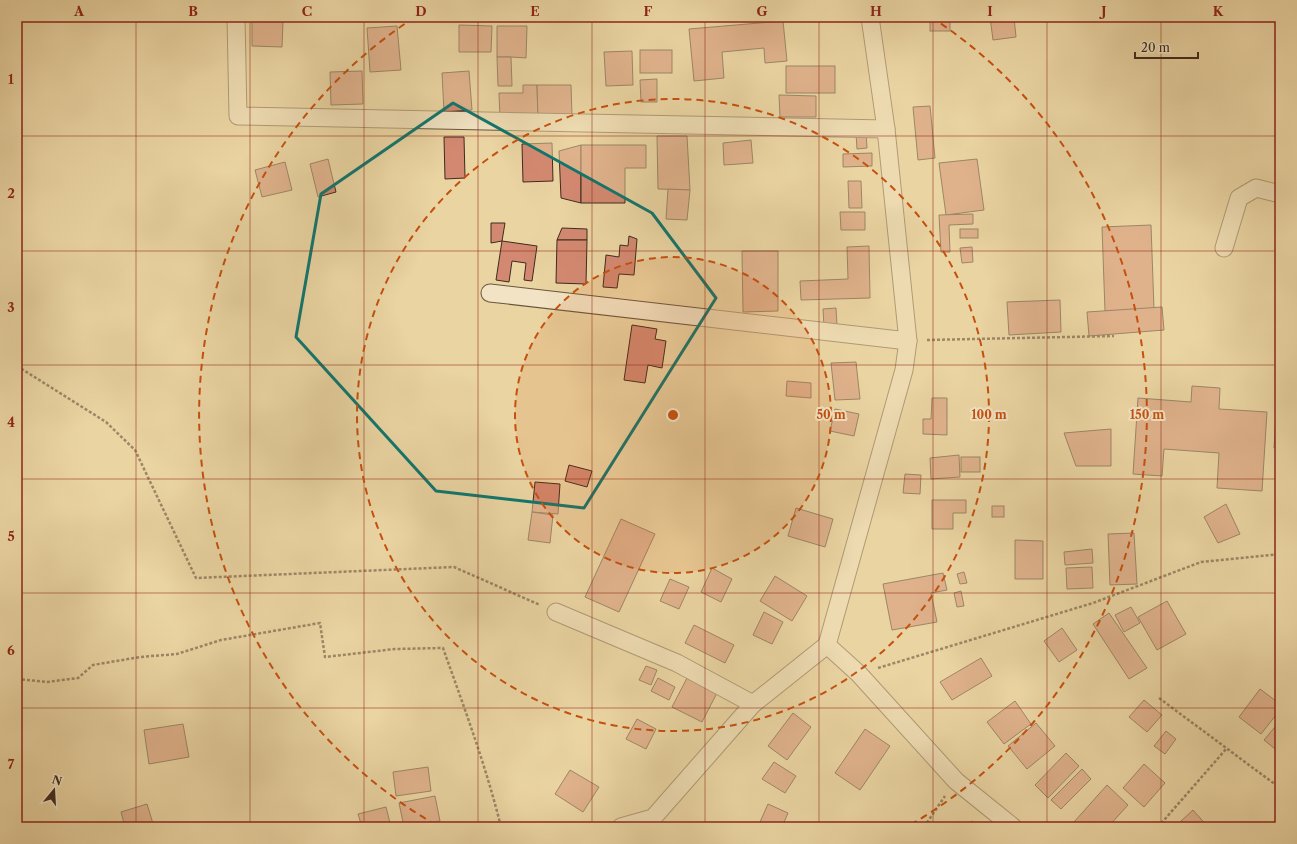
<svg xmlns="http://www.w3.org/2000/svg" width="1297" height="844" font-family="'Libre Caslon Text',serif">
<rect width="100%" height="100%" fill="#ead4a2"/>
<filter id="stains"><feTurbulence type="fractalNoise" baseFrequency=".005" numOctaves="4"/><feColorMatrix values="0 0 0 0 .2 0 0 0 0 .09 0 0 0 0 .02 0 0 0 .5 -.17"/></filter>
<radialGradient id="worn" r=".72"><stop offset=".6" stop-color="#630" stop-opacity="0"/><stop offset="1" stop-color="#630" stop-opacity=".3"/></radialGradient>
<g fill="#d38971" stroke="#3e2b1d">
<rect x="930" y="17" width="20" height="14"/>
<path d="M990,17H1014L1016,37L993,40Z"/>
<path d="M252,20L283,21L282,47L252,46Z"/>
<path d="M783,21L787,61L765,63L764,48L722,52L724,78L694,81L689,29Z"/>
<path d="M459,25L492,26L491,52H459Z"/>
<path d="M397,26L401,70L370,72L367,28Z"/>
<path d="M497,26H527L526,58L511,57H497Z"/>
<rect x="640" y="50" width="32" height="23"/>
<path d="M632,51L633,85L606,86L604,52Z"/>
<path d="M497,57H511L512,86H498Z"/>
<rect x="786" y="66" width="49" height="27"/>
<path d="M362,71L363,104L331,105L330,72Z"/>
<path d="M469,71L472,110L444,112L442,73Z"/>
<path d="M657,79V102H641L640,80Z"/>
<path d="M523,85H537L538,118L500,119L499,93H523Z"/>
<path d="M537,85H571L572,116L538,118Z"/>
<path d="M779,95L816,96V117H780Z"/>
<path d="M930,106L935,158L918,160L913,107Z"/>
<path d="M866,132L867,148L857,149L856,133Z"/>
<path d="M657,136H687L690,190L658,189Z"/>
<path d="M444,137H464L465,178L445,179Z"/>
<path d="M751,140L753,163L724,165L723,143Z"/>
<path d="M552,143L553,181L523,182L522,144Z"/>
<path d="M581,145V203L561,198L559,151Z"/>
<path d="M581,145H646V168H625V203H581Z"/>
<path d="M872,153V166L843,167V154Z"/>
<path d="M328,159L336,192L318,197L310,164Z"/>
<path d="M977,159L984,210L946,215L939,163Z"/>
<path d="M285,162L292,190L262,197L255,170Z"/>
<path d="M848,181H861L862,208H849Z"/>
<path d="M668,189L690,190L687,220L666,219Z"/>
<path d="M840,212H865V230H841Z"/>
<path d="M973,214V224L949,225L950,252H941L939,215Z"/>
<path d="M491,223H505L502,241L491,243Z"/>
<path d="M1151,225L1154,309L1105,311L1102,227Z"/>
<path d="M562,228L587,229V240H557Z"/>
<rect x="960" y="229" width="18" height="9"/>
<path d="M629,236L637,239L634,275L619,274L617,288L603,287L606,255L619,257L620,245L628,246Z"/>
<path d="M557,240H587L586,284L556,283Z"/>
<path d="M502,241L537,246L532,281L524,280L526,263L512,261L509,282L496,280Z"/>
<path d="M869,246L870,298L801,300L800,281L848,279L847,247Z"/>
<path d="M972,247L973,262L962,263L960,248Z"/>
<path d="M742,251H778V311L743,312Z"/>
<path d="M1060,300L1061,332L1009,335L1007,302Z"/>
<path d="M1162,307L1164,330L1089,336L1087,312Z"/>
<path d="M836,308L837,326L824,327L823,309Z"/>
<path d="M632,325L657,329L655,339L666,341L662,368L648,365L645,383L624,380Z"/>
<path d="M856,362L860,399L835,400L831,363Z"/>
<path d="M1279,368H1280V448H1274Z"/>
<path d="M787,381L811,383V398L786,396Z"/>
<path d="M1192,386L1220,388L1219,409L1267,412L1262,491L1217,488L1219,453L1164,449L1162,476L1133,474L1138,398L1191,402Z"/>
<path d="M932,398H947V435L923,434V419H931Z"/>
<path d="M835,409L859,414L854,436L830,431Z"/>
<path d="M1111,429V466H1076L1064,433Z"/>
<path d="M959,455L960,477L931,479L930,458Z"/>
<rect x="961" y="457" width="19" height="15"/>
<path d="M569,465L592,471L587,487L565,481Z"/>
<path d="M905,474L921,475L920,494L903,493Z"/>
<path d="M535,482L560,484L558,514L532,512Z"/>
<path d="M932,500H966V513H953V529H932Z"/>
<path d="M1226,504L1240,534L1218,543L1204,517Z"/>
<rect x="992" y="506" width="12" height="11"/>
<path d="M796,508L833,519L825,547L788,536Z"/>
<path d="M532,512L553,515L550,543L528,540Z"/>
<path d="M621,519L655,534L619,612L585,597Z"/>
<path d="M1134,533L1137,584L1110,585L1108,534Z"/>
<path d="M1015,540L1043,541V579H1015Z"/>
<path d="M1092,549L1093,563L1065,565L1064,552Z"/>
<path d="M1092,567L1093,588L1067,589L1066,568Z"/>
<path d="M712,568L732,579L721,602L701,592Z"/>
<path d="M964,572L967,583L960,584L957,574Z"/>
<path d="M943,573L947,590L931,593L937,622L892,630L883,584Z"/>
<path d="M775,576L807,596L792,621L760,601Z"/>
<path d="M670,579L689,587L679,609L660,601Z"/>
<path d="M961,591L964,606L957,607L954,593Z"/>
<path d="M1167,601L1186,634L1157,650L1138,617Z"/>
<path d="M1131,607L1140,623L1124,632L1115,615Z"/>
<path d="M764,612L783,622L772,644L753,635Z"/>
<path d="M1109,613L1147,668L1129,679L1093,624Z"/>
<path d="M694,625L734,645L725,663L685,643Z"/>
<path d="M1062,628L1077,650L1059,662L1044,641Z"/>
<path d="M981,658L992,676L952,700L940,682Z"/>
<path d="M646,666L657,670L651,685L639,680Z"/>
<path d="M658,678L675,687L669,700L651,691Z"/>
<path d="M687,678L717,693L702,722L672,707Z"/>
<path d="M1260,689L1280,704V710L1261,734L1239,717Z"/>
<path d="M1144,700L1162,715L1147,732L1129,717Z"/>
<path d="M1015,701L1031,724L1004,744L987,722Z"/>
<path d="M793,713L811,727L787,760L768,746Z"/>
<path d="M637,719L656,729L646,749L626,739Z"/>
<path d="M1280,721V753L1264,740Z"/>
<path d="M1036,723L1055,746L1027,769L1008,746Z"/>
<path d="M183,724L189,757L149,764L144,730Z"/>
<path d="M865,729L890,746L860,790L835,773Z"/>
<path d="M1166,731L1176,739L1165,754L1154,746Z"/>
<path d="M1066,753L1079,766L1048,798L1035,785Z"/>
<path d="M774,762L796,776L785,793L762,779Z"/>
<path d="M1144,764L1165,783L1144,807L1123,788Z"/>
<path d="M428,767L431,791L396,796L393,772Z"/>
<path d="M1082,769L1091,779L1061,809L1051,800Z"/>
<path d="M570,770L599,787L583,812L555,794Z"/>
<path d="M1107,785L1128,805L1108,827H1080L1074,822Z"/>
<path d="M435,796L440,821L404,827L399,803Z"/>
<path d="M147,804L154,827H125L121,812Z"/>
<path d="M768,804L788,813L782,827H770L760,822Z"/>
<path d="M386,807L391,827H362L358,814Z"/>
<path d="M1193,810L1208,827H1185L1180,822Z"/>
<path d="M972,821L981,827H967Z"/>
</g>
<g fill="none" stroke-linecap="round" stroke-linejoin="round">
<g stroke="#69553e" stroke-width="19">
<g id="street">
<path d="M236,17L238,116L886,129"/>
<path d="M870,17L886,129L908,341L904,370L827,645L859,674L956,781L1013,827"/>
<path d="M1224,248L1239,198L1256,188L1280,194"/>
<path d="M490,293L908,341"/>
<path d="M556,612L677,663L753,704"/>
<path d="M621,827L653,818L753,704L827,645"/>
</g>
</g>
<g stroke="#3e2b1d" stroke-width="2.5" stroke-dasharray="3 2" stroke-linecap="butt">
<path d="M927,340L1114,336"/>
<path d="M17,366L106,422L135,450L196,578L454,567L540,605"/>
<path d="M878,668L1093,603L1201,562L1280,554"/>
<path d="M17,679L47,682L78,678L93,665L140,657L177,654L221,640L320,623L325,657L395,649L443,648C464,707 486,766 501,827"/>
<path d="M1159,698L1280,788"/>
<path d="M924,827L945,796"/>
<path d="M1158,827L1227,748"/>
</g>
<use href="#street" stroke="#f1e3c3" stroke-width="17"/>
</g>
<path d="M0 0H1297V844H0ZM453,103L652,213L716,298L584,508L436,491L296,337L321,194Z" fill="#ead4a2" fill-opacity=".55" fill-rule="evenodd"/>
<path fill="none" stroke="#0f766e" stroke-width="3" stroke-linejoin="round" d="M453,103L652,213L716,298L584,508L436,491L296,337L321,194Z"/>
<path fill="none" stroke="#8f2418" stroke-width="1" stroke-opacity="0.55" d="M136,17V827M250,17V827M364,17V827M478,17V827M592,17V827M705,17V827M819,17V827M933,17V827M1047,17V827M1161,17V827M17,136H1280M17,251H1280M17,365H1280M17,479H1280M17,593H1280M17,708H1280"/>
<circle cx="673" cy="415" r="158" fill="#c6500f" fill-opacity=".12"/>
<g fill="none" stroke="#c6500f" stroke-width="2" stroke-dasharray="7 5">
<circle cx="673" cy="415" r="158"/>
<circle cx="673" cy="415" r="316"/>
<path d="M436 825A474 474 0 0 1 415 17M931 17A474 474 0 0 1 910 825"/>
</g>
<circle cx="673" cy="415" r="6" fill="#c6500f" stroke="#f1e3c3" stroke-width="2"/>
<g font-size="12" text-anchor="middle" font-weight="bold" fill="#c6500f" stroke="#f1e3c3" stroke-width="4" stroke-linejoin="round" paint-order="stroke">
<text x="831" y="419">50 m</text>
<text x="989" y="419">100 m</text>
<text x="1147" y="419">150 m</text>
</g>
<rect width="1297" height="844" fill="none" stroke="#ead4a2" stroke-width="44"/>
<g transform="translate(54 790) rotate(18)" stroke="#f1e3c3" stroke-width="3" paint-order="stroke">
<path d="M0-3L7 15L0 10L-7 15Z" fill="#3e2b1d"/>
<text y="-6" font-size="11" font-weight="bold" text-anchor="middle" fill="#3e2b1d">N</text>
</g>
<path d="M1135 52v6h63v-6" fill="none" stroke="#3e2b1d" stroke-width="2"/>
<text x="1141" y="52" font-size="12" fill="#3e2b1d" stroke="#f1e3c3" stroke-width="3" paint-order="stroke">20 m</text>
<rect x="22" y="22" width="1253" height="800" fill="none" stroke="#8f2418" stroke-width="1.5"/>
<g font-size="13" text-anchor="middle" font-weight="bold" fill="#8f2418">
<text x="79" y="16">A</text>
<text x="193" y="16">B</text>
<text x="307" y="16">C</text>
<text x="421" y="16">D</text>
<text x="535" y="16">E</text>
<text x="648" y="16">F</text>
<text x="762" y="16">G</text>
<text x="876" y="16">H</text>
<text x="990" y="16">I</text>
<text x="1104" y="16">J</text>
<text x="1218" y="16">K</text>
<text x="11" y="84">1</text>
<text x="11" y="198">2</text>
<text x="11" y="312">3</text>
<text x="11" y="427">4</text>
<text x="11" y="541">5</text>
<text x="11" y="655">6</text>
<text x="11" y="769">7</text>
</g>
<rect width="100%" height="100%" filter="url(#stains)"/>
<rect width="100%" height="100%" fill="url(#worn)"/>
</svg>
